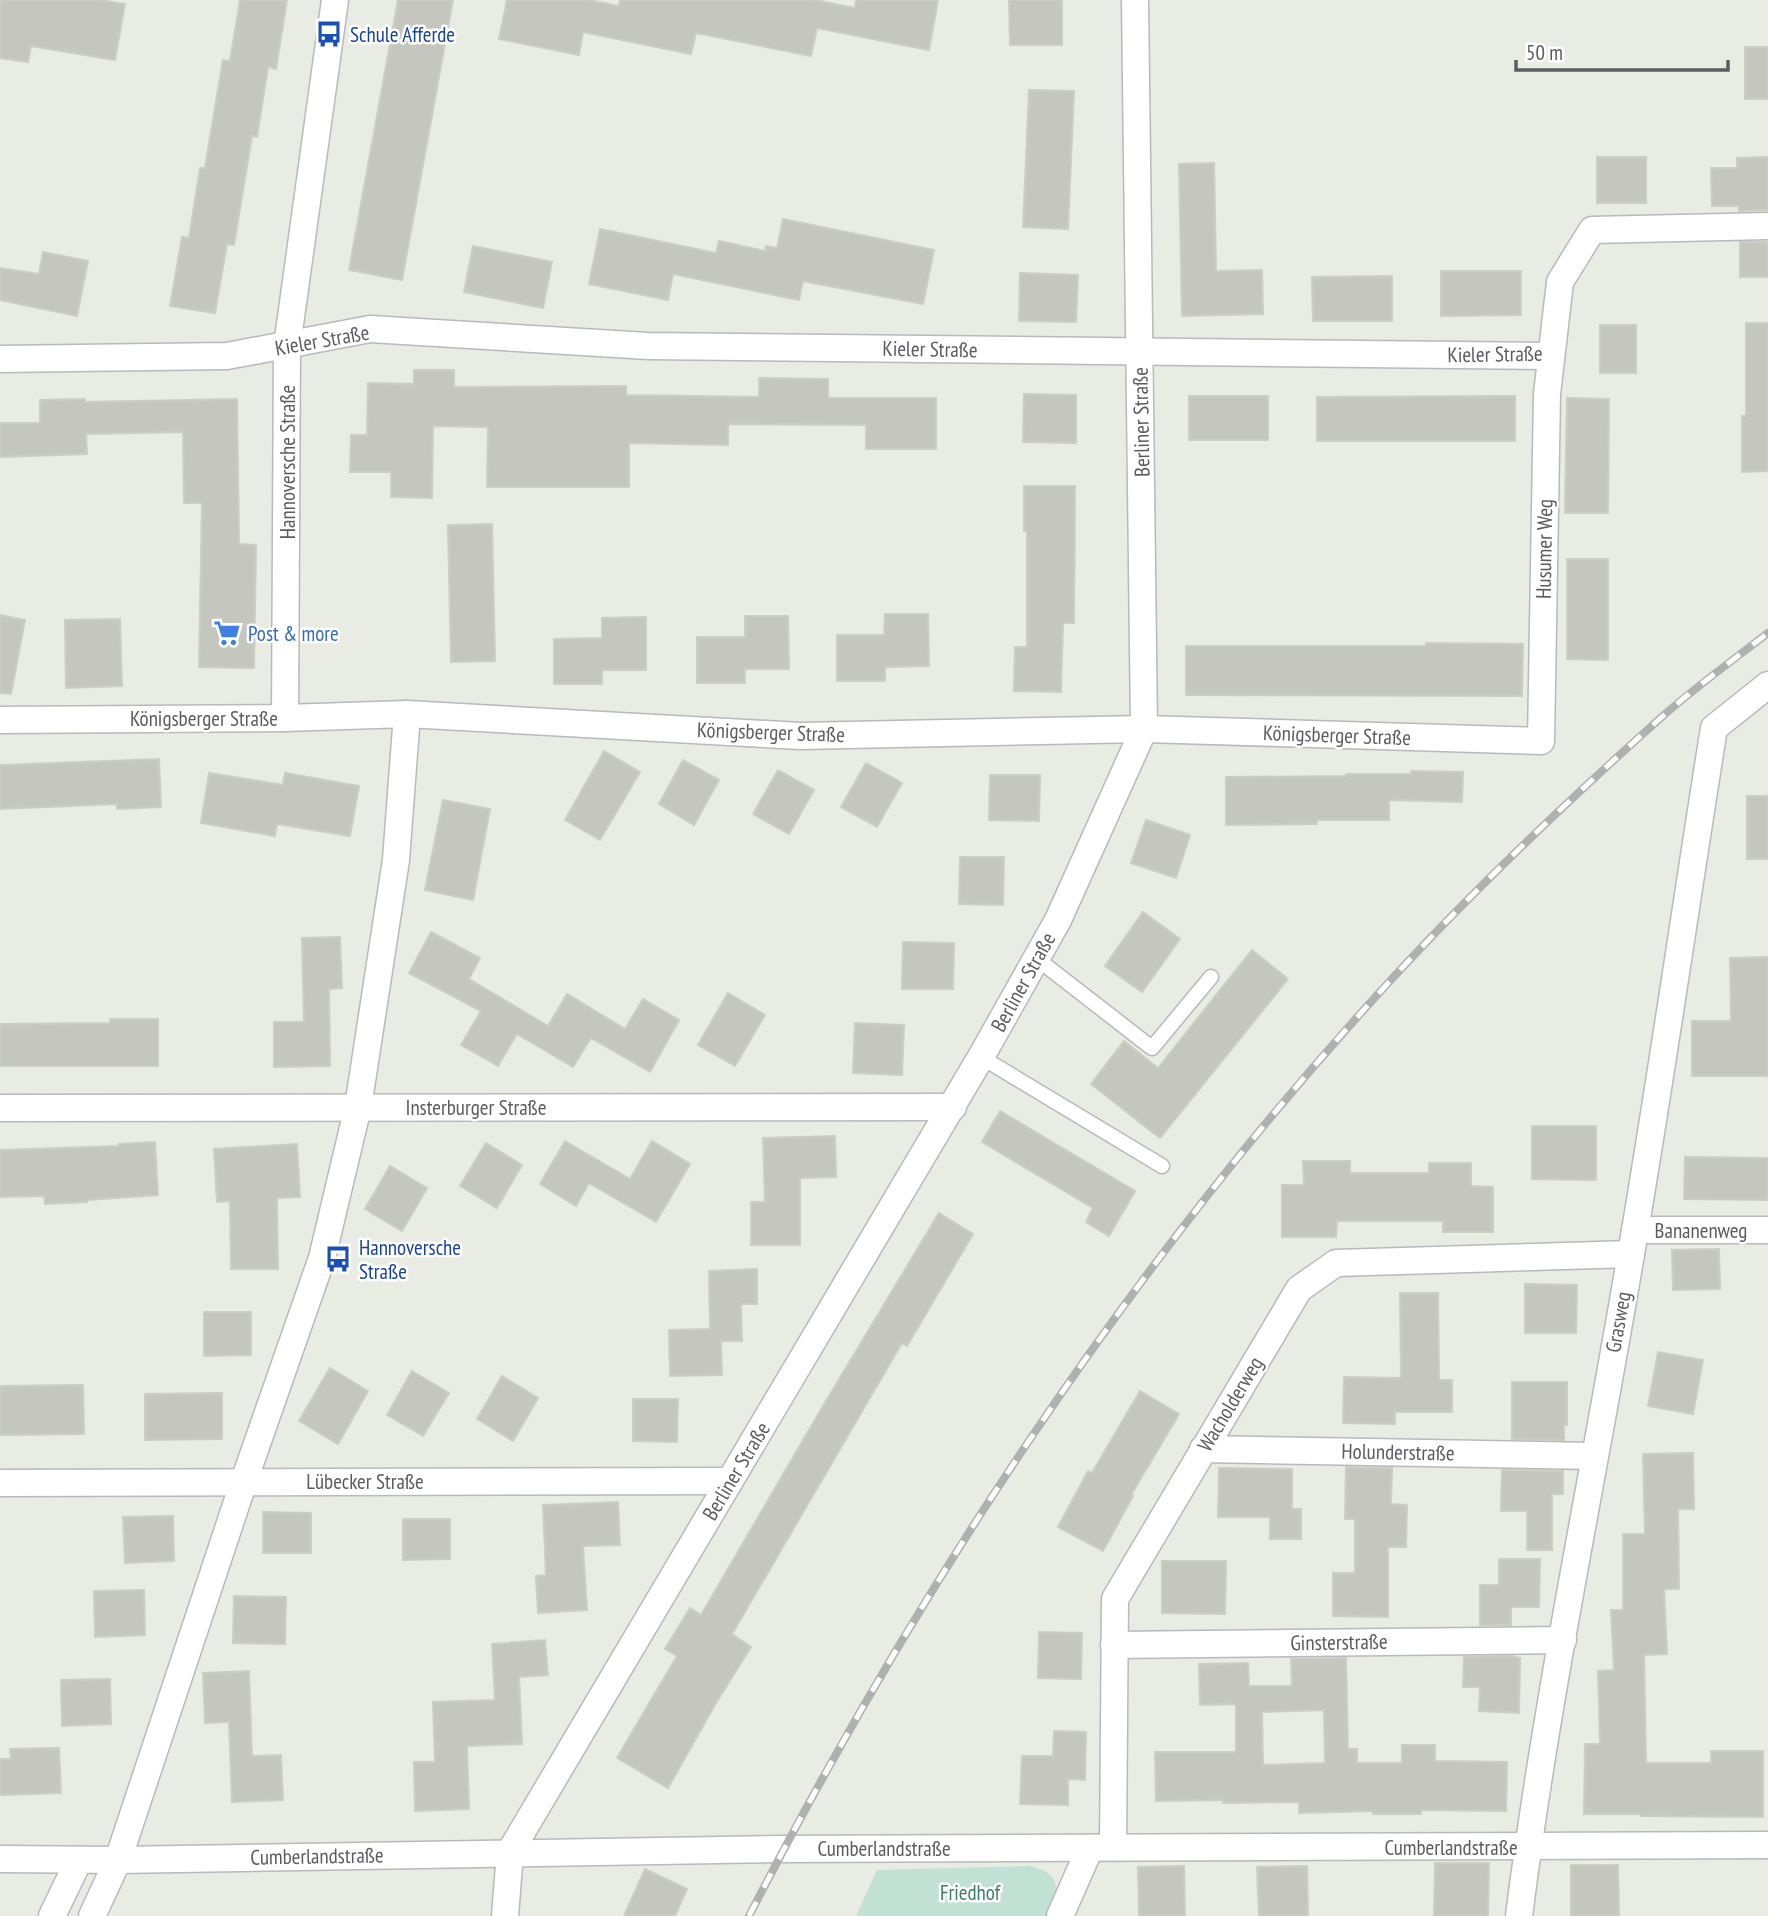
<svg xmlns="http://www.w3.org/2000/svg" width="1768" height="1916" font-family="'PT Sans Narrow',sans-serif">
<rect width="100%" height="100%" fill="#e8ece2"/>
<path fill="#c1e1d4" d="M1029,1866C1062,1872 1058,1889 1053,1916H856L877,1870Z"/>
<g fill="#c5c7bf" stroke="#cbcfc1" stroke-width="2" fill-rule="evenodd">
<path d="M0,0H101L125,4L115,60L31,46L28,62L0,58Z"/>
<path d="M240,0H287L276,69L268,67L257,137L252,136L234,245L227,244L215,313L170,306L182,237L189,238L200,168H205L223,60L230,61Z"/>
<path d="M398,0H453L402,280L349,270Z"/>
<path d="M507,0H589L619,6L620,0H815L855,8L856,0H938L929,50L817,28L811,56L696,33L691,54L583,32L579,55L499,39Z"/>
<path d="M1009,0H1062V45H1010Z"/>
<rect x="1745" y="47" width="23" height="52"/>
<path d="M1029,90L1074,91L1068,229L1023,227Z"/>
<rect x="1597" y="157" width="49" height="46"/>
<path d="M1768,157V210L1739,211V206H1712L1711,168H1737V158Z"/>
<path d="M1214,163L1216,271L1262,270L1263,314L1182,316L1179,164Z"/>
<path d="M783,219L934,250L923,304L803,281L799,300L673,274L668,300L589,284L600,229L716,253L719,241L765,251L766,246L777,248Z"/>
<rect x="1740" y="242" width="28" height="35"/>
<path d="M473,246L552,262L543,308L464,292Z"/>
<path d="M43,252L88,261L77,316L0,300V268L39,274Z"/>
<path d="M1441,271H1521V315L1441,316Z"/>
<path d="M1020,273L1078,275L1076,322L1019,321Z"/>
<path d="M1392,276V321H1313L1312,277Z"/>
<path d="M1746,323H1768V471L1742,472V416H1746Z"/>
<rect x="1600" y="325" width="36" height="48"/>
<path d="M414,370H454V387L626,386V395L759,397V378L828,379V398H936V449H866V425L728,424V445L629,443V487H487L488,427L433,426L432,498L391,497V472H350L351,435H367L368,383L414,384Z"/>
<path d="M1024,394L1076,395V443L1023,442Z"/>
<rect x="1189" y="396" width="79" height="44"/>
<path d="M1515,396V441H1317V397Z"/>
<path d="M1567,398L1609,399L1608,513H1565Z"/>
<path d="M85,399V402L237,399L239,544L256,545L254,668L199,667L202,503H184L183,432L86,434L87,454L0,457V423H40V400Z"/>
<path d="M1024,486H1075L1074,623H1063L1061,692L1014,691L1015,647H1027V531H1024Z"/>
<path d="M492,524L495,661L451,662L448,525Z"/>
<path d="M1567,559H1608V660L1567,659Z"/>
<path d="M885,614H928L929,666L885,667V681H837V635H884Z"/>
<path d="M0,615L25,620L11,694L0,693Z"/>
<path d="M745,616H788L789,669H745V683H697V637H745Z"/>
<path d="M646,617V670H602V684H554V639L602,638V618Z"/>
<path d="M120,619L122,686L66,688L65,620Z"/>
<path d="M1426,643L1523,644L1522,696L1186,695V646H1426Z"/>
<path d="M604,751L640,772L600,840L565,820Z"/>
<path d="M159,759L161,807L117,809V804L0,809V765Z"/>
<path d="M683,760L719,780L694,825L659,804Z"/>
<path d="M866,763L902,783L877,827L841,807Z"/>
<path d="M778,770L814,790L789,834L753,814Z"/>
<path d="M1411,771L1463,772L1462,802L1389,800V820H1317V824L1226,825V777L1346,776V774H1411Z"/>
<path d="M209,773L283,785L285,773L359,786L350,836L277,824L275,836L201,823Z"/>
<path d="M990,775H1040L1039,821L989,820Z"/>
<rect x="1747" y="796" width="21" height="63"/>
<path d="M443,800L490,809L473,900L425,890Z"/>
<path d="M1146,820L1190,835L1176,878L1131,863Z"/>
<path d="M960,857H1004L1003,905L959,904Z"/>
<path d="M1143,912L1180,939L1142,992L1105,966Z"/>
<path d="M431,932L480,958L469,979L548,1026L567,994L625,1029L643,999L679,1020L650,1072L591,1038L573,1067L517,1034L498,1066L461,1045L481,1011L409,973Z"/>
<path d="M340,937L342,988L329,989L330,1066L274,1067V1022H304L302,938Z"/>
<path d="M903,942L954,943L953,989H902Z"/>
<path d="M1252,950L1288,979L1160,1138L1091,1084L1124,1041L1158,1068Z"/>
<path d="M1768,957V1076H1692V1021H1731L1730,958Z"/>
<path d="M728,993L765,1015L735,1066L698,1045Z"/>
<path d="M110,1019H158V1066H0V1024L110,1023Z"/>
<path d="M855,1023L904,1025L902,1075L853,1073Z"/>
<path d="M1000,1111L1135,1191L1109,1236L1086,1222L1093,1208L982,1142Z"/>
<path d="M1532,1126H1596V1180L1532,1179Z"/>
<path d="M835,1136L836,1177L800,1178V1245H751V1202H765L763,1138Z"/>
<path d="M565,1141L630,1179L652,1141L690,1164L656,1222L589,1183L576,1206L540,1184Z"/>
<path d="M155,1142L158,1195L87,1200V1202L45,1204L44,1196L0,1197V1150L119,1146V1144Z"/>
<path d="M486,1143L522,1165L497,1208L460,1186Z"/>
<path d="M297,1144L300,1197L277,1198L278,1269H231L230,1201L217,1202L214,1149Z"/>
<path d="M1685,1157L1768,1158V1200L1684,1199Z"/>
<path d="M1303,1161H1350V1173H1429V1163H1471V1186L1493,1187V1232H1443V1221H1337L1336,1237H1282V1185H1304Z"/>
<path d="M390,1166L427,1188L402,1231L365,1209Z"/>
<path d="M939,1213L973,1234L907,1346L902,1343L732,1634L751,1647L716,1703L668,1788L617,1758L677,1656L665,1649L690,1608L701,1615L823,1406Z"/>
<path d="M1719,1249L1720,1289L1673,1290L1672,1250Z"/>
<path d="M757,1269V1304H741L742,1341H721L722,1375L670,1376L669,1330L710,1329L709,1271Z"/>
<path d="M1525,1284L1577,1285L1576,1333H1525Z"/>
<path d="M1400,1293H1438L1439,1380H1452V1412H1395V1424L1343,1423L1344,1377L1401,1378Z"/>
<path d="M204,1312H251V1355L204,1356Z"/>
<path d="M1658,1352L1703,1360L1693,1414L1648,1406Z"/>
<path d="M330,1368L368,1391L338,1444L299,1421Z"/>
<path d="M412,1371L449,1393L423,1436L387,1415Z"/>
<path d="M502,1376L538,1398L513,1441L477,1419Z"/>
<path d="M1512,1382H1567V1425H1564V1440L1512,1439Z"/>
<path d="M83,1385L84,1434L0,1435V1386Z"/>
<path d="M1140,1391L1179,1414L1131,1495L1133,1496L1103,1551L1058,1527L1088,1471L1092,1473Z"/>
<path d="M222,1393V1439L145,1440V1394Z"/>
<path d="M633,1399H678L677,1442L633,1441Z"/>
<path d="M1693,1453L1694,1509H1678L1679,1589H1664L1667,1654L1644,1655L1646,1763H1711V1751H1763V1817L1641,1816V1814H1584L1585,1744H1600L1598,1671L1614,1670L1611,1610H1623V1534H1645L1643,1454Z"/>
<path d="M1346,1467L1392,1468L1391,1504L1407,1505L1406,1547H1388V1617L1333,1616V1573H1355V1519H1345Z"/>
<path d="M1219,1468L1292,1469V1509H1301V1539H1270V1517H1218Z"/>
<path d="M1502,1470L1563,1471V1494H1552V1550H1527V1511H1501Z"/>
<path d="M618,1502L620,1545L583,1546L587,1610L538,1613L536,1576L546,1575L543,1505Z"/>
<path d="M263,1512L311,1513V1553H263Z"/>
<path d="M173,1516L174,1561L125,1563L123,1517Z"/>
<path d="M403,1519H450V1559L403,1560Z"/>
<path d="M1499,1559H1540L1539,1607H1511V1625H1480V1585H1499Z"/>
<path d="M1162,1561H1226L1225,1614L1162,1613Z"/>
<path d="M144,1590L145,1635L95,1637L94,1591Z"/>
<path d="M234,1596L286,1597L285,1644L233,1643Z"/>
<path d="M1039,1632L1082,1633L1081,1679L1038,1678Z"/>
<path d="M545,1640L548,1675L519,1677L522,1744L467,1746L469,1809L415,1811L414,1762H435L433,1702L495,1700L492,1644Z"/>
<path d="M1511,1656L1520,1658L1519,1713L1479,1711L1480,1687H1463L1464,1657Z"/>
<path d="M1346,1658L1348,1749H1357V1763H1402V1745H1435V1761L1507,1762L1506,1811L1421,1810V1814H1373V1811L1299,1813V1802L1223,1803V1800L1156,1801L1155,1752H1236V1704L1200,1705L1199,1664L1248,1663L1249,1686H1292L1291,1659ZM1324,1710L1325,1763L1263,1765L1262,1712Z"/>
<path d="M249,1671L252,1756L281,1755L283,1800L232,1802L229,1722L205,1723L203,1673Z"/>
<path d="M110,1679L111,1724L62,1726L61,1680Z"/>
<path d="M1054,1731L1086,1732L1085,1780L1068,1779V1805L1020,1804L1022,1756H1053Z"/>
<path d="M59,1748L61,1793L0,1795V1759H11L10,1749Z"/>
<path d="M1435,1863H1489L1488,1916H1434Z"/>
<path d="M1571,1865H1618L1619,1916H1571Z"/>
<path d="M1184,1866L1185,1916H1139L1138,1867Z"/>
<path d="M1307,1866L1308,1916H1259L1257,1867Z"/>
<path d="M645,1869L687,1889L675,1916H624Z"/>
</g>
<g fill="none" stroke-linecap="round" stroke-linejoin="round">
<g stroke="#b9b8bd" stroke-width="17">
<g id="service">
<path d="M1036,958L1152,1048L1211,977"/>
<path d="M981,1057L1162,1166"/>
</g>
</g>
<g stroke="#b9b8bd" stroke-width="29">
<g id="minor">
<path d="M0,359L227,356L370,329L648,346L1551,356"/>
<path d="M285,718L287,346L335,0"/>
<path d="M0,720L285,718L407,714L800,736L1144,729L1541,741L1547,394L1560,282L1592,230L1768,226"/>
<path d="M0,1108L953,1107"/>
<path d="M1635,1230H1768"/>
<path d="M1203,1449L1594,1456"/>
<path d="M0,1483L730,1481"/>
<path d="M1114,1645L1563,1640"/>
<path d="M1113,1847L1115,1599L1299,1289L1336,1263L1631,1254"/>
<path d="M0,1859L118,1860L783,1849L1768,1845"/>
<path d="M52,1916L79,1860"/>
<path d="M92,1916L118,1860L244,1481L322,1258L358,1107L396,860L407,714"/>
<path d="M505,1916L510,1852L981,1057L1058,920L1144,729L1135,0"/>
<path d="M1060,1916L1090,1848"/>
<path d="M1519,1916C1547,1694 1594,1475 1631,1254C1661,1079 1686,903 1714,728L1768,685"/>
</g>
</g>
<use href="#service" stroke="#fff" stroke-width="14"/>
<use href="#minor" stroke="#fff" stroke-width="26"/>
<g stroke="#b0b0b1" stroke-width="8">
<path id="rail" d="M749,1916C918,1587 1129,1267 1379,993C1468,895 1565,803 1664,715C1697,686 1733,660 1768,633"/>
</g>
<use href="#rail" stroke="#fff" stroke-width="5" stroke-dasharray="16" stroke-linecap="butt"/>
</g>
<defs>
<g id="bus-bare" transform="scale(2.1)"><path d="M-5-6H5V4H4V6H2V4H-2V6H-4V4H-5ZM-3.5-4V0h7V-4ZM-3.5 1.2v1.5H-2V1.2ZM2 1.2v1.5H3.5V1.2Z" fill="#1a4fb4" stroke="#fff" stroke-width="2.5" paint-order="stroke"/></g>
<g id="supermarket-bare" transform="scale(2.1)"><path d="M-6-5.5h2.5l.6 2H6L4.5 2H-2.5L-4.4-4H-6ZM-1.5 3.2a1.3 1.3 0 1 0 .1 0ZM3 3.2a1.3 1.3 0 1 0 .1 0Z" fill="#3f7fe0" stroke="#fff" stroke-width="2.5" paint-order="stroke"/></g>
</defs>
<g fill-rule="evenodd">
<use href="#bus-bare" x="329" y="34"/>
<use href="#supermarket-bare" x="227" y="633"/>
<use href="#bus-bare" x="338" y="1259"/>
</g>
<g text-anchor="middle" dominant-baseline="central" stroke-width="5" stroke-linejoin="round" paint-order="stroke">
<g font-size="21" fill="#164399" stroke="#fff" text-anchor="start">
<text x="350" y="34">Schule Afferde</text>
<text x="359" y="1247">Hannoversche<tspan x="359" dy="24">Straße</tspan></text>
</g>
<g font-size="21" fill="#5c5b61" stroke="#fff">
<text transform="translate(322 340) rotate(-10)">Kieler Straße</text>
<text transform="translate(930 349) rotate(1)">Kieler Straße</text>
<text transform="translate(1495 354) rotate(-1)">Kieler Straße</text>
<text transform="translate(1141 422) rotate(-91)">Berliner Straße</text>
<text transform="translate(287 462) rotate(-90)">Hannoversche Straße</text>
<text transform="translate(1544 549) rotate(-89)">Husumer Weg</text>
<text x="204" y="718">Königsberger Straße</text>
<text transform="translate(771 732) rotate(2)">Königsberger Straße</text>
<text transform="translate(1337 735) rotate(2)">Königsberger Straße</text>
<text transform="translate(1023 982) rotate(-61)">Berliner Straße</text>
<text x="476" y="1107">Insterburger Straße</text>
<text x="1701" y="1230">Bananenweg</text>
<text transform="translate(1618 1322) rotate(-80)">Grasweg</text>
<text transform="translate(1230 1404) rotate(-59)">Wacholderweg</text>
<text transform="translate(1398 1452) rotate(1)">Holunderstraße</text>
<text transform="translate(736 1471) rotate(-59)">Berliner Straße</text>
<text x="365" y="1481">Lübecker Straße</text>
<text transform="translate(1339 1642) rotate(-1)">Ginsterstraße</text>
<text x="1451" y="1847">Cumberlandstraße</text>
<text x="884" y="1848">Cumberlandstraße</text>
<text transform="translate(317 1856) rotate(-1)">Cumberlandstraße</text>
</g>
<g font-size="21" fill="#366cbe" stroke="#fff" text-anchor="start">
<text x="248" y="633">Post &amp; more</text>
</g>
<g font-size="21" fill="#3d7d66" stroke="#fff">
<text x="970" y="1892">Friedhof</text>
</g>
</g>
<path d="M1516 60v10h212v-10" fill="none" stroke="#5c5b61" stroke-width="3.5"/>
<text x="1526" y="60" font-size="21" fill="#5c5b61" stroke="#ffffff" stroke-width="5" paint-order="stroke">50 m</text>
</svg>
